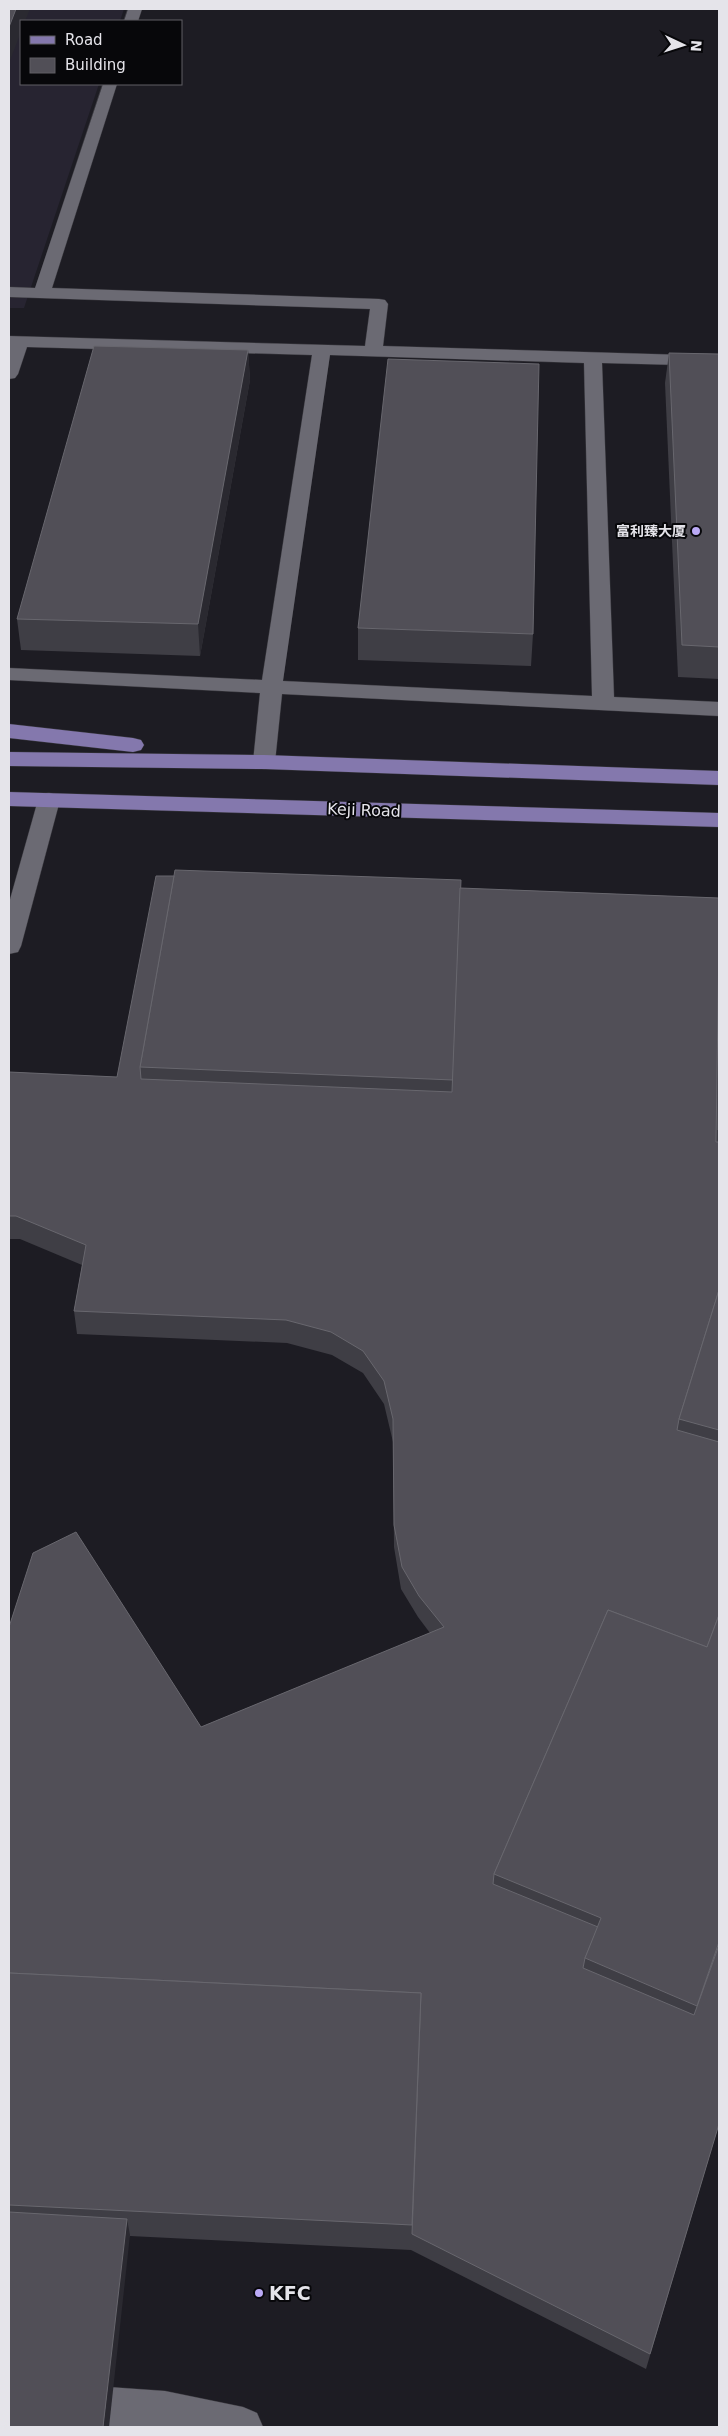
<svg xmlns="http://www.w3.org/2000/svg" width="728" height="2436" font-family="'DejaVu Sans','Noto Sans SC',sans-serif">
<rect width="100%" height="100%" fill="#1d1c23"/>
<path fill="#272431" d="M9,9H124L120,21H21V84H99L24,308H9Z"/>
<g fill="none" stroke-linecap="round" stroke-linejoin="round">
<g stroke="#38373d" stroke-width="1">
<g id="minor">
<path d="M128,9H142L138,21H124Z"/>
<path d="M103,84H117L52,288L379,299L385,300L388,304L383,346L719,356V366L602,363L614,697L719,702V716L282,694L275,762L272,767L264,769L256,767L253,762L260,693L9,680V668L262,680L312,355L27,347L18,374L15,378L9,379V336L365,346L370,309L9,297V287L35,288ZM330,355L584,363L592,696L283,681Z"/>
<path d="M49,793L57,795L60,800L21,946L18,952L9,954V903L38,800L41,795Z"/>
<path d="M9,2380L165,2391L243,2407L257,2413L263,2427H108L9,2420Z"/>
</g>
</g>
<g stroke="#38373d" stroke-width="1">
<g id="major">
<path d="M9,724L133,738L141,740L144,745L141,750L133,752L9,738Z"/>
<path d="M9,752L264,755L719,771V785L264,769L9,766Z"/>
<path d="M9,792L719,813V827L9,806Z"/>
</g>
</g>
<use href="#minor" fill="#6b6a73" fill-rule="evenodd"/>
<use href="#major" fill="#8478ad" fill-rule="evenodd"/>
</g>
<g fill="#3f3e45">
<path d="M248,350L250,380L200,656L21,650L17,619Z"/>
<path d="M669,353L719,354V679L678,677L665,383Z"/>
<path d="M358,628L533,634L531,666L358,660Z"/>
<path d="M460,888L719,898V2124L646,2369L411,2250L130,2236L9,2427V1627L201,1727L430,1633L418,1617L401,1589L394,1547L393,1442L384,1404L363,1373L332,1355L287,1343L77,1334L74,1311L82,1265L20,1239H9V1072L117,1077Z"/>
</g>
<g fill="#2a2930">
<path d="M16,9H30L25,21H21V32L9,63V27Z"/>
<path d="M248,350L250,380L200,656L198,624Z"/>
<path d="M127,2219L130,2235L109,2427H103Z"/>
</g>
<g fill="#514f57" stroke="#68676e">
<path d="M9,9H16L9,27Z"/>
<path d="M94,346L248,350L198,624L17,619Z"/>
<path d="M669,353L719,354V647L682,645Z"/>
<path d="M388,359L539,364L533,634L358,628Z"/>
<path d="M175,870L461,880L453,1080L140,1067Z"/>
<path d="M156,876H174L140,1067L141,1079L452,1092L460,888L719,898V940L716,1142H719V1290L679,1419L677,1430L719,1442V1615L707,1647L608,1610L494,1874L493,1884L598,1927L585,1958L583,1968L694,2015L719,1945V2124L650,2354L412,2234L421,1993L9,1973V1627L33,1553L76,1532L201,1727L444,1627L419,1596L402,1567L394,1525L393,1419L384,1381L363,1351L331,1332L286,1320L74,1311L86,1245L16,1216H9V1072L117,1077Z"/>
<path d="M719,1021V1130H718Z"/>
<path d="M719,1290V1430L679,1419Z"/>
<path d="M608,1610L707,1647L719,1615V1942L697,2006L585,1958L601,1918L494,1874Z"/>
<path d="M9,1973L421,1993L412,2225L9,2205Z"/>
<path d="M9,2212L127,2219L103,2427H9Z"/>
</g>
<g fill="#bbaaf6" stroke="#07070a" stroke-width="2">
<circle cx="696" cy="531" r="5"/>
<circle cx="259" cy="2293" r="5"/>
</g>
<g text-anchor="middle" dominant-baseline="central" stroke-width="4" stroke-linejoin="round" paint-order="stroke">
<g font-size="14" font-weight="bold" fill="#e5e4ea" stroke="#07070a" text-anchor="end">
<text x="686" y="531">富利臻大厦</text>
</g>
<g font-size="16" fill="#e5e4ea" stroke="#07070a">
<text transform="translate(364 810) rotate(2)">Keji Road</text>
</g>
<g font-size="19" font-weight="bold" fill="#e5e4ea" stroke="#07070a" text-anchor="start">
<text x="269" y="2293">KFC</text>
</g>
</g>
<rect width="728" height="2436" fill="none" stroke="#e5e4ea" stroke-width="20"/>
<rect x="20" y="20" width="162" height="65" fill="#07070a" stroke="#605f64"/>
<rect x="30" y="36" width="25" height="8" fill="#8478ad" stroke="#605f64"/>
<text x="65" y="45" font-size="15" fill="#e5e4ea">Road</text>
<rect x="30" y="58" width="25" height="15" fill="#514f57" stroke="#605f64"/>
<text x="65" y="70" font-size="15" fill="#e5e4ea">Building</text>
<g transform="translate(683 45) rotate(94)" stroke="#07070a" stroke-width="4" paint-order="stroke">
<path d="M0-4L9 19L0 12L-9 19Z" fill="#e5e4ea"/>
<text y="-8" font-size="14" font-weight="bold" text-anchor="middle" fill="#e5e4ea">N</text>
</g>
</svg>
